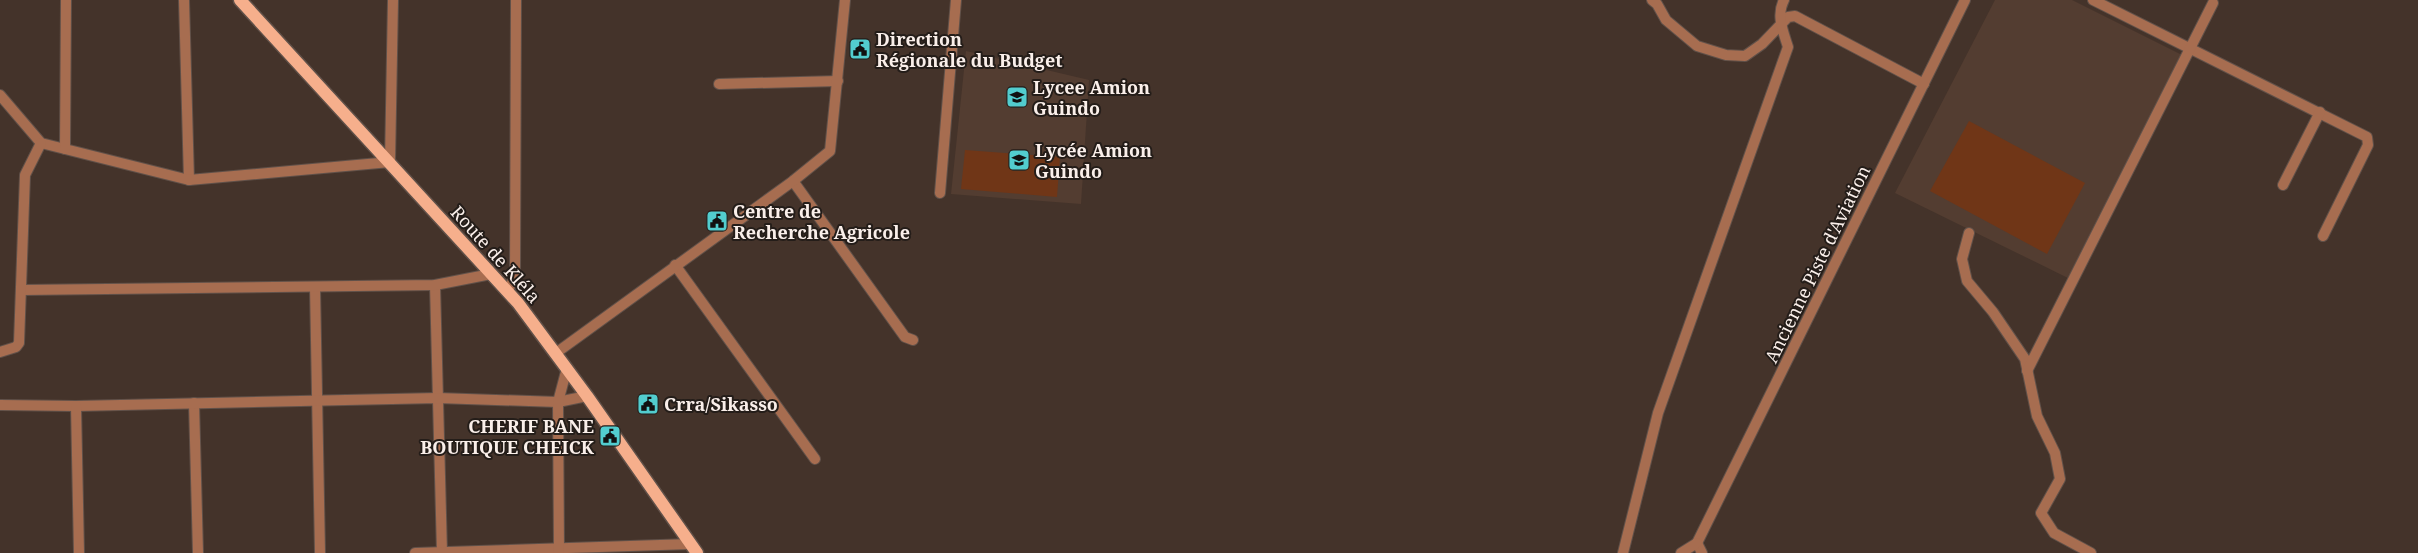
<svg xmlns="http://www.w3.org/2000/svg" width="2418" height="553" font-family="'Noto Serif',serif">
<rect width="100%" height="100%" fill="#44332a"/>
<g fill="#533d31">
<path d="M1995,0H2072L2182,55L2070,279L1895,193Z"/>
<path d="M966,51L1089,80L1081,204L951,194Z"/>
</g>
<g fill="#703617">
<path d="M1969,121L2085,183L2047,254L1930,191Z"/>
<path d="M965,150L1060,157L1057,197L961,189Z"/>
</g>
<g fill="none" stroke-linecap="round" stroke-linejoin="round">
<g stroke="#615149" stroke-width="12">
<g id="minor">
<path d="M184,0L189,180"/>
<path d="M1652,0L1657,4L1666,20L1697,46L1726,55L1745,56L1762,44L1788,17L1795,16L1924,84"/>
<path d="M2093,0L2367,137L2368,145L2323,236"/>
<path d="M719,84L838,81"/>
<path d="M0,95L41,143L189,180L390,162L393,0"/>
<path d="M65,149L66,0"/>
<path d="M793,181L905,337L913,340"/>
<path d="M2283,185L2320,112"/>
<path d="M940,193L956,0"/>
<path d="M1969,233L1962,259L1967,281L1993,312L2025,359L2037,416L2055,453L2060,479L2041,513L2054,533L2091,553"/>
<path d="M675,265L815,459"/>
<path d="M435,285L442,553"/>
<path d="M315,287L320,553"/>
<path d="M21,290L435,285L491,274"/>
<path d="M507,291L515,278L516,0"/>
<path d="M0,352L16,347L19,343L25,175L41,143"/>
<path d="M556,353L793,181L830,151L845,0"/>
<path d="M2027,371L2213,3"/>
<path d="M194,403L198,553"/>
<path d="M0,405L76,406L438,398L558,402L587,396"/>
<path d="M76,406L79,553"/>
<path d="M1697,543L1965,0"/>
<path d="M1697,543L1702,553"/>
<path d="M415,553L691,544"/>
<path d="M559,553L558,402L567,368"/>
<path d="M1623,553L1658,413L1788,47C1783,31 1776,15 1784,0"/>
<path d="M1681,553L1697,543"/>
</g>
</g>
<g stroke="#615149" stroke-width="15">
<path id="major" d="M240,0L518,303L587,396L697,553"/>
</g>
<use href="#minor" stroke="#a76d50" stroke-width="10"/>
<use href="#major" stroke="#f6af8c" stroke-width="12"/>
</g>
<defs>
<g id="civic-square" transform="scale(1.125)"><rect x="-9" y="-9" width="18" height="18" rx="4" fill="#52cdcf" stroke="#241d19"/><path d="M-.6-6.5H3V-4.5H.6V-3L4-1V1h2V6H-6V1h2V-1L-.6-3ZM-1.2 2.5V6h2.4V2.5Z" fill="#111"/></g>
<g id="school-square" transform="scale(1.125)"><rect x="-9" y="-9" width="18" height="18" rx="4" fill="#52cdcf" stroke="#241d19"/><path d="M0-5L7-2L0 1L-7-2ZM-4 1L0 2.5L4 1V4Q0 6-4 4Z" fill="#111"/></g>
</defs>
<g fill-rule="evenodd">
<use href="#civic-square" x="860" y="49"/>
<use href="#school-square" x="1017" y="97"/>
<use href="#school-square" x="1019" y="160"/>
<use href="#civic-square" x="717" y="221"/>
<use href="#civic-square" x="648" y="404"/>
<use href="#civic-square" x="610" y="436"/>
</g>
<g text-anchor="middle" dominant-baseline="central" stroke-width="4" stroke-linejoin="round" paint-order="stroke">
<g font-size="18" font-weight="bold" fill="#faefea" stroke="#241d19" text-anchor="start">
<text x="876" y="39">Direction<tspan x="876" dy="21">Régionale du Budget</tspan></text>
<text x="1033" y="87">Lycee Amion<tspan x="1033" dy="21">Guindo</tspan></text>
<text x="1035" y="150">Lycée Amion<tspan x="1035" dy="21">Guindo</tspan></text>
<text x="733" y="211">Centre de<tspan x="733" dy="21">Recherche Agricole</tspan></text>
<text x="664" y="404">Crra/Sikasso</text>
<text x="594" y="426" text-anchor="end">CHERIF BANE<tspan x="594" dy="21">BOUTIQUE CHEICK</tspan></text>
</g>
<g font-size="18" fill="#faefea" stroke="#241d19">
<text transform="translate(496 254) rotate(48)">Route de Kléla</text>
<text transform="translate(1817 264) rotate(-64)">Ancienne Piste d'Aviation</text>
</g>
</g>
</svg>
